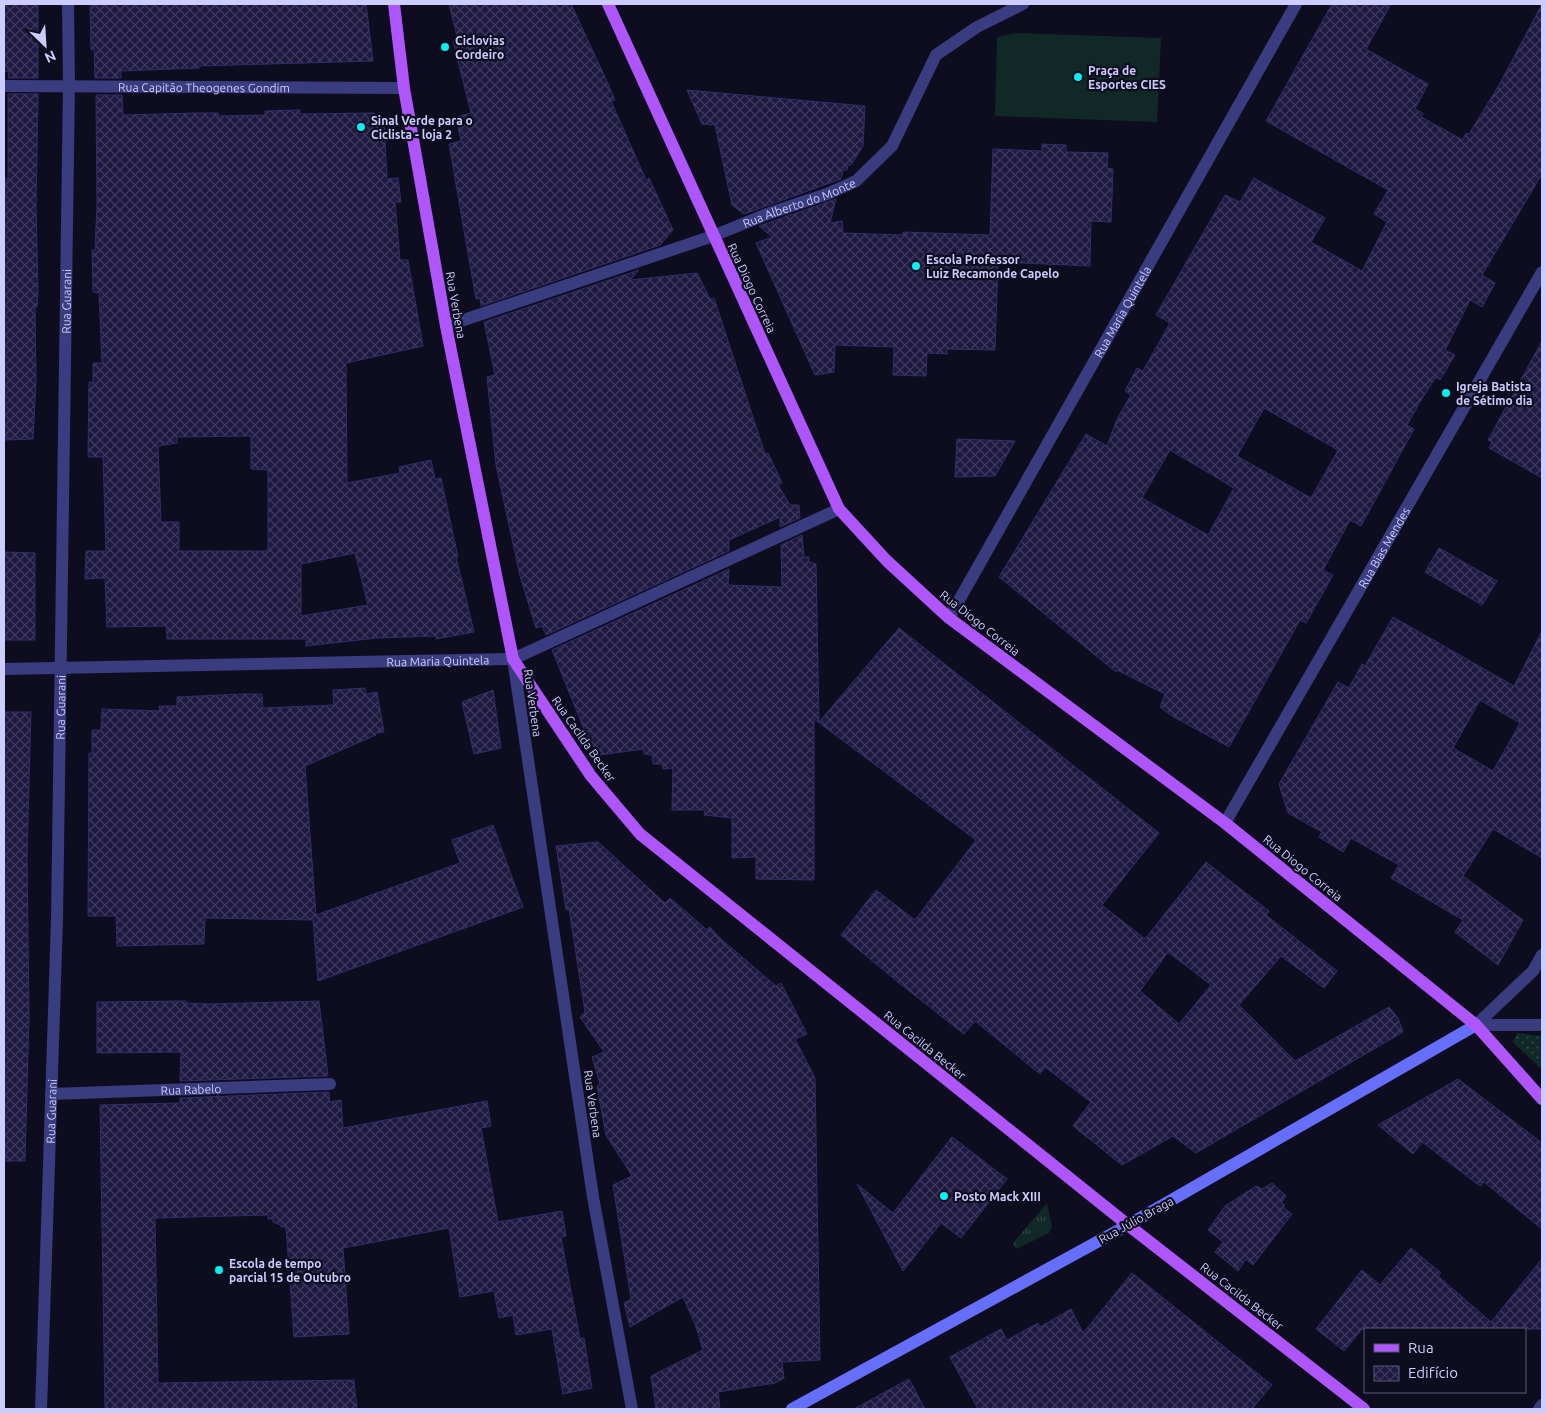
<svg xmlns="http://www.w3.org/2000/svg" width="1546" height="1413" font-family="Ubuntu,sans-serif">
<defs>
<pattern id="grass-tufts" width="24" height="20" patternUnits="userSpaceOnUse" patternTransform="scale(1.25)"><rect width="24" height="20" fill="#102926"/><path d="M3 7l-1-3M5 7V3M7 7l1-3M15 17l-1-3M17 17v-4M19 17l1-3" fill="none" stroke="#324747"/></pattern>
<pattern id="park-dots" width="8" height="8" patternUnits="userSpaceOnUse" patternTransform="scale(1.25)"><rect width="8" height="8" fill="#102926"/><path d="M2 2h.1M6 6h.1" fill="none" stroke="#324747" stroke-width="1.8" stroke-linecap="round"/></pattern>
<pattern id="building-cross-hatch" width="8" height="8" patternUnits="userSpaceOnUse" patternTransform="scale(1.25)"><rect width="8" height="8" fill="#1e1940"/><path d="M0 0l8 8M0 8l8-8" fill="none" stroke="#3e395d"/></pattern>
</defs>
<rect width="100%" height="100%" fill="#0e0d1f"/>
<path fill="url(#grass-tufts)" d="M1047,1203L1052,1227L1049,1233L1016,1249L1013,1243Z"/>
<path fill="url(#park-dots)" d="M1517,1033L1542,1036V1070L1513,1042Z"/>
<path fill="#102926" d="M1016,33L1161,38L1157,122L995,116L997,37Z"/>
<g fill="url(#building-cross-hatch)" stroke="#322c6b" fill-rule="evenodd">
<path d="M4,4H38V78H8L9,72L4,71Z"/>
<path d="M90,4H366L373,61L199,66V68L121,71V78H95L94,49L91,50Z"/>
<path d="M449,4H571L605,77L615,100L611,101L646,180L649,178L673,230L660,245L481,306L480,298L476,299L449,144L461,141L456,117L471,113L453,41L458,40Z"/>
<path d="M1332,4H1391L1366,49L1428,84L1415,109L1423,113L1421,117L1463,140L1466,133L1469,134L1499,85L1542,4V174L1482,275L1495,283L1482,307L1470,300L1445,350L1455,355L1440,380L1436,377L1420,402L1407,425L1414,429L1361,526L1350,520L1323,570L1333,575L1306,623L1300,620L1229,747L1172,716L1160,707L1165,694L1117,670L1116,672L999,577L1086,434L1107,446L1117,419L1131,395L1125,391L1137,368L1143,371L1170,323L1156,315L1225,195L1240,202L1254,178L1325,218L1311,242L1362,271L1387,222L1374,214L1388,190L1266,121ZM1264,408L1338,450L1311,498L1237,456ZM1170,450L1234,488L1208,535L1142,498Z"/>
<path d="M687,90L865,106L863,146L851,165H848L847,170H843L841,179L744,214L732,205L715,125L702,124Z"/>
<path d="M8,94H38L36,206L38,293L37,307H35L36,381L33,439L4,440V179H8Z"/>
<path d="M96,95H122L123,115L195,113H218V116L265,115V111L300,110V114L374,113L384,122L387,179L398,178L401,202H395L400,260H408L423,346L346,363L347,483L400,473L399,467L431,460L435,479L441,478L458,557H456L474,632L436,639V636L377,638L306,646V639H167L166,626L107,627L105,578L85,579L86,551H106L103,457H88L89,382H93V363H102L99,293L93,292L92,250H95L97,206ZM251,436V469L268,470V551H179V522H161L158,446L177,443V437ZM355,553L368,605L301,616V564Z"/>
<path d="M1042,144L1066,145V152L1108,153L1107,168L1113,169L1111,222L1091,221L1090,266L998,262L995,350L947,349V354L927,353L926,376L893,375L894,347L835,345L834,372L815,375L756,243L772,237L759,226L836,199L830,223L842,221L843,233L903,235V232L990,235L993,149L1042,151Z"/>
<path d="M639,270L630,280L697,273L710,299L714,298L765,454L768,453L782,483L778,485L790,505H799L800,518L780,527V517L729,540V551L546,635L542,626L536,628L520,576L496,465L487,377L495,375L484,322Z"/>
<path d="M1542,341V478L1489,448L1492,442L1488,440Z"/>
<path d="M957,439L1015,441L995,476L955,477Z"/>
<path d="M802,535L804,557H809V562L816,564L819,722L899,628L1159,833L1102,905L1145,939L1206,862L1269,911L1266,915L1337,971L1324,988L1281,956L1239,1005L1295,1061L1389,1007L1398,1018L1403,1032L1196,1153L1173,1136L1122,1165L1073,1126L1091,1102L1045,1067L1040,1074L975,1021L964,1034L899,983L841,935L876,890L915,920L976,840L814,719V880L756,879V857L732,858V818L704,815L705,810H672L673,768L663,769L662,764H653L652,755L644,754V749L599,755L588,739L552,650L729,569L728,585L782,587L781,545ZM1168,952L1211,985L1179,1024L1140,991Z"/>
<path d="M1439,548L1497,581L1482,605L1425,572Z"/>
<path d="M4,552L35,553V640H4Z"/>
<path d="M1393,617L1514,686L1542,631V858L1493,829L1463,876L1523,920L1498,965L1455,932L1463,920L1391,878L1399,865L1351,838L1343,852L1319,837L1322,832L1288,813L1279,784L1338,682L1349,688L1362,664L1365,666ZM1480,700L1520,723L1493,771L1453,748Z"/>
<path d="M365,688L366,694L377,692L384,732L375,733L376,735L305,766L316,915L460,863L452,840L493,825L523,907L318,981L313,920L205,918L204,944L117,946L116,916H88L89,753H92V730H101L102,709L160,711L159,706H177V697L242,694H262L263,708L334,705L333,690Z"/>
<path d="M493,690L501,748L474,754L462,702Z"/>
<path d="M4,712H31L27,857L29,1017L25,1161H4Z"/>
<path d="M598,842L665,903L670,898L707,930L710,927L720,938L776,986L781,983L807,1034L795,1039L815,1078L820,1360L782,1362L784,1378L775,1383L718,1392L720,1409H656L651,1376L703,1350L695,1324L683,1297L630,1327L624,1303L631,1299L613,1185L632,1176L606,1135L597,1086L600,1084L592,1057L604,1052L580,1017L585,1012L569,909L566,910L556,846Z"/>
<path d="M186,1001V1003L208,1004L319,1001L328,1076L180,1081L181,1052L97,1053V1002Z"/>
<path d="M1458,1079L1542,1143V1229L1484,1182L1480,1186L1422,1142L1413,1154L1378,1125Z"/>
<path d="M329,1092L330,1102L341,1100L343,1128L487,1101L491,1126L481,1128L498,1222L562,1211L566,1236L561,1237L580,1339L584,1338L592,1388L563,1394L552,1329L516,1335L513,1315L499,1318L494,1291L460,1297L449,1228L343,1248L349,1334L294,1337L286,1227H281V1225L273,1222V1219H268V1215L155,1218L158,1383L354,1380L357,1409H105L100,1105L180,1103V1098Z"/>
<path d="M952,1137L1007,1179L961,1238L941,1223L903,1271L857,1184L893,1213Z"/>
<path d="M1272,1183L1286,1196L1281,1203L1285,1205L1283,1207L1292,1214L1253,1265L1246,1259L1238,1271L1215,1252L1223,1242L1208,1230L1225,1206L1256,1186L1262,1189Z"/>
<path d="M1411,1248L1441,1273L1438,1276L1491,1322L1542,1259V1329H1362L1344,1351L1316,1329L1362,1270L1380,1285Z"/>
<path d="M1132,1273L1272,1385L1252,1409H978L950,1357L1001,1329L1007,1340L1038,1323L1040,1327L1071,1309L1083,1333Z"/>
<path d="M909,1379L925,1409H854Z"/>
</g>
<g fill="none" stroke-linecap="round" stroke-linejoin="round">
<g stroke="#393c7e" stroke-width="12">
<path id="s1" d="M4,86L404,88"/>
<path id="s2" d="M446,326L713,236L767,214L827,194L856,181L892,146L936,55L977,27L1023,4"/>
<path id="s3" d="M949,618L1296,4"/>
<path d="M513,659L593,1197L632,1409"/>
<path id="s4" d="M4,669L513,659L839,509"/>
<path id="s5" d="M1225,823L1542,272"/>
<path d="M1476,1025L1533,971L1542,955"/>
<path d="M1476,1025H1542"/>
<path id="s6" d="M51,1094L330,1084"/>
<path id="s7" d="M41,1409L57,919L69,85L68,4"/>
<path d="M1539,1409L1542,1405"/>
</g>
<path stroke="#656ffc" stroke-width="12" d="M792,1409L1128,1225L1476,1025"/>
<g stroke="#ae55fc" stroke-width="12">
<path d="M394,4L404,88L446,326L513,659L591,776L640,834L1128,1225L1364,1409"/>
<path d="M608,4L839,509L887,561L949,618L1225,823L1476,1025L1542,1099"/>
</g>
</g>
<g fill="#04f0f2" stroke="#0e0d1f" stroke-width="2">
<circle cx="445" cy="47" r="5"/>
<circle cx="1078" cy="77" r="5"/>
<circle cx="361" cy="127" r="5"/>
<circle cx="916" cy="266" r="5"/>
<circle cx="1446" cy="393" r="5"/>
<circle cx="944" cy="1196" r="5"/>
<circle cx="219" cy="1270" r="5"/>
</g>
<g text-anchor="middle" dominant-baseline="central" stroke-width="4.5" stroke-linejoin="round" paint-order="stroke">
<g font-size="12" font-weight="bold" fill="#cdccfe" stroke="#0e0d1f" text-anchor="start">
<text x="455" y="40">Ciclovias<tspan x="455" dy="14">Cordeiro</tspan></text>
<text x="1088" y="70">Praça de<tspan x="1088" dy="14">Esportes CIES</tspan></text>
<text x="371" y="120">Sinal Verde para o<tspan x="371" dy="14">Ciclista - loja 2</tspan></text>
<text x="926" y="259">Escola Professor<tspan x="926" dy="14">Luiz Recamonde Capelo</tspan></text>
<text x="1456" y="386">Igreja Batista<tspan x="1456" dy="14">de Sétimo dia</tspan></text>
<text x="954" y="1196">Posto Mack XIII</text>
<text x="229" y="1263">Escola de tempo<tspan x="229" dy="14">parcial 15 de Outubro</tspan></text>
</g>
<g font-size="12" fill="#cdccfe" stroke="#0e0d1f">
<text stroke="none"><textPath href="#s1" startOffset="200">Rua Capitão Theogenes Gondim</textPath></text>
<text stroke="none"><textPath href="#s2" startOffset="374">Rua Alberto do Monte</textPath></text>
<text transform="translate(752 288) rotate(65)">Rua Diogo Correia</text>
<text stroke="none"><textPath href="#s7" startOffset="1108">Rua Guarani</textPath></text>
<text transform="translate(456 305) rotate(80)">Rua Verbena</text>
<text stroke="none"><textPath href="#s3" startOffset="352">Rua Maria Quintela</textPath></text>
<text stroke="none"><textPath href="#s5" startOffset="318">Rua Bias Mendes</textPath></text>
<text transform="translate(980 623) rotate(38)">Rua Diogo Correia</text>
<text stroke="none"><textPath href="#s4" startOffset="434">Rua Maria Quintela</textPath></text>
<text transform="translate(533 703) rotate(82)">Rua Verbena</text>
<text stroke="none"><textPath href="#s7" startOffset="702">Rua Guarani</textPath></text>
<text transform="translate(584 739) rotate(55)">Rua Cacilda Becker</text>
<text transform="translate(1303 868) rotate(39)">Rua Diogo Correia</text>
<text transform="translate(925 1045) rotate(39)">Rua Cacilda Becker</text>
<text stroke="none"><textPath href="#s6" startOffset="140">Rua Rabelo</textPath></text>
<text transform="translate(593 1104) rotate(82)">Rua Verbena</text>
<text stroke="none"><textPath href="#s7" startOffset="298">Rua Guarani</textPath></text>
<text transform="translate(1136 1220) rotate(-29)">Rua Júlio Braga</text>
<text transform="translate(1242 1296) rotate(38)">Rua Cacilda Becker</text>
</g>
</g>
<rect width="1546" height="1413" fill="none" stroke="#cdccfe" stroke-width="10"/>
<rect x="1364" y="1328" width="162" height="65" fill="#0e0d1f" stroke="#5a5978"/>
<rect x="1374" y="1344" width="25" height="8" fill="#ae55fc" stroke="#5a5978"/>
<text x="1408" y="1353" font-size="15" fill="#cdccfe">Rua</text>
<rect x="1374" y="1366" width="25" height="15" fill="url(#building-cross-hatch)" stroke="#5a5978"/>
<text x="1408" y="1378" font-size="15" fill="#cdccfe">Edifício</text>
<g transform="translate(45 45) rotate(155)" stroke="#0e0d1f" stroke-width="4" paint-order="stroke">
<path d="M0-4L9 19L0 12L-9 19Z" fill="#cdccfe"/>
<text y="-8" font-size="14" font-weight="bold" text-anchor="middle" fill="#cdccfe">N</text>
</g>
</svg>
